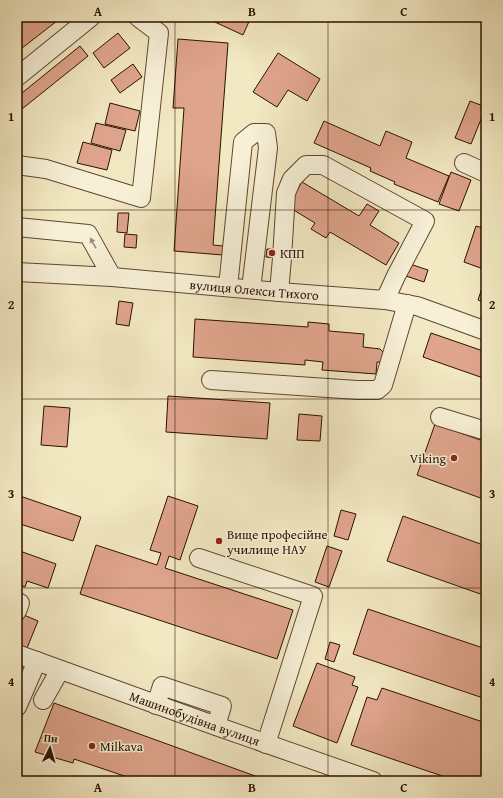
<svg xmlns="http://www.w3.org/2000/svg" width="503" height="798" font-family="'Gentium Book Plus',serif">
<rect width="100%" height="100%" fill="#f2e8c2"/>
<filter id="stains"><feTurbulence type="fractalNoise" baseFrequency=".005" numOctaves="4"/><feColorMatrix values="0 0 0 0 .2 0 0 0 0 .09 0 0 0 0 .02 0 0 0 .5 -.17"/></filter>
<radialGradient id="worn" r=".72"><stop offset=".6" stop-color="#630" stop-opacity="0"/><stop offset="1" stop-color="#630" stop-opacity=".3"/></radialGradient>
<g fill="#dfa48c" stroke="#2c1100">
<path d="M17,17H62L17,52Z"/>
<path d="M204,17H251L243,35Z"/>
<path d="M118,33L130,48L104,68L93,53Z"/>
<path d="M178,39L228,43L213,245L223,246V255L174,251L184,108H173Z"/>
<path d="M80,46L88,56L22,109L17,104V97Z"/>
<path d="M278,53L320,79L307,101L288,90L277,107L253,92Z"/>
<path d="M133,64L142,77L120,93L111,80Z"/>
<path d="M470,101L486,107L471,144L455,138Z"/>
<path d="M110,103L140,111L135,131L105,124Z"/>
<path d="M324,121L380,146L386,131L412,142L406,158L449,176L438,202L394,184L395,182L370,171L371,168L314,143Z"/>
<path d="M96,123L126,130L120,151L91,143Z"/>
<path d="M83,142L112,150L107,170L77,163Z"/>
<path d="M451,172L471,180L459,211L439,204Z"/>
<path d="M302,182L359,216L367,204L379,211L370,225L399,243L386,265L330,232L326,238L311,229L315,223L287,206Z"/>
<path d="M486,212V229L481,227Z"/>
<path d="M118,213H129L127,233L117,232Z"/>
<path d="M476,226L486,229V270L464,262Z"/>
<path d="M125,234L137,235L136,248L124,247Z"/>
<path d="M267,249H277V258L266,257Z"/>
<path d="M407,263L428,270L424,282L403,275Z"/>
<path d="M486,276V303L478,300Z"/>
<path d="M119,301L133,303L129,326L116,324Z"/>
<path d="M195,319L308,327V322L329,324V331L364,334L363,347L380,349L385,354L384,362H377L376,374L322,370L323,362L305,360V365L193,357Z"/>
<path d="M431,333L486,352V379L423,357Z"/>
<path d="M168,396L270,403L267,439L166,432Z"/>
<path d="M44,406L70,408L67,447L41,445Z"/>
<path d="M299,414L322,416L320,441L297,440Z"/>
<path d="M435,424L486,442V500L417,475Z"/>
<path d="M17,495L81,517L73,541L17,523Z"/>
<path d="M168,496L198,506L180,560L169,556L165,568L293,610L277,659L80,594L96,545L157,565L161,553L150,550Z"/>
<path d="M341,510L356,514L348,540L334,536Z"/>
<path d="M403,516L486,546V596L387,561Z"/>
<path d="M327,546L342,551L329,587L315,582Z"/>
<path d="M17,550L56,564L48,588L27,581L25,587L17,584Z"/>
<path d="M368,609L486,649V699L353,654Z"/>
<path d="M24,615L38,621L27,648L17,644V634Z"/>
<path d="M330,642L340,645L334,662L325,659Z"/>
<path d="M317,663L355,677L352,685L358,687L337,743L293,726Z"/>
<path d="M382,688L486,723V781H457L351,745L367,697L377,700Z"/>
<path d="M54,703L269,781H139L74,759L73,763L35,752Z"/>
</g>
<g fill="none" stroke-linecap="round" stroke-linejoin="round">
<g stroke="#5e4730" stroke-width="20">
<g id="minor">
<path d="M17,77L91,17"/>
<path d="M464,163L486,173"/>
<path d="M17,165L46,169L141,198L159,33L138,17"/>
<path d="M17,227L88,234L112,277"/>
<path id="s1" d="M17,272L112,277L279,292L385,300L417,306L486,331"/>
<path d="M228,287L243,142L254,133H266L268,148L251,289"/>
<path d="M279,292L282,258L286,193L292,179L306,165H323L425,221L396,276L385,300"/>
<path d="M211,380L357,390H377L383,385L407,304"/>
<path d="M440,417L486,431"/>
<path d="M199,558L313,596L266,744"/>
<path d="M17,602L20,603L17,611"/>
<path id="s2" d="M17,654L216,726L373,781"/>
<path d="M43,700L60,670"/>
<path d="M156,705L162,686L222,706L216,726"/>
<path d="M17,707L37,661"/>
</g>
</g>
<use href="#minor" stroke="#f7f0d7" stroke-width="18"/>
</g>
<defs><path id="oneway-solid" d="M-6-.8H1V-3.2L6.5 0L1 3.2V.8H-6Z"/></defs>
<use fill="#9c8c76" href="#oneway-solid" transform="translate(93 243) rotate(-119)"/>
<path fill="none" stroke="#2c1100" stroke-width="1" stroke-opacity="0.55" d="M175,17V781M328,17V781M17,210H486M17,399H486M17,588H486"/>
<g fill="#8f2418" stroke="#f7f0d7" stroke-width="1.5">
<circle cx="272" cy="253" r="4"/>
<circle cx="454" cy="458" r="4"/>
<circle cx="219" cy="541" r="4"/>
<circle cx="92" cy="746" r="4"/>
</g>
<g text-anchor="middle" dominant-baseline="central" stroke-width="3" stroke-linejoin="round" paint-order="stroke">
<g font-size="13" fill="#2c1100" stroke="#f7f0d7" text-anchor="start">
<text x="280" y="253">КПП</text>
<text x="446" y="458" text-anchor="end">Viking</text>
<text x="227" y="534">Вище професійне<tspan x="227" dy="15">училище НАУ</tspan></text>
<text x="100" y="746">Milkava</text>
</g>
<g font-size="13" fill="#2c1100" stroke="#f7f0d7">
<text stroke="none"><textPath href="#s1" startOffset="238">вулиця Олекси Тихого</textPath></text>
<text stroke="none"><textPath href="#s2" startOffset="189">Машинобудівна вулиця</textPath></text>
</g>
</g>
<rect width="503" height="798" fill="none" stroke="#f2e8c2" stroke-width="44"/>
<g transform="translate(50 748) rotate(5)" stroke="#f7f0d7" stroke-width="3" paint-order="stroke">
<path d="M0-3L7 15L0 10L-7 15Z" fill="#2c1100"/>
<text y="-6" font-size="11" font-weight="bold" text-anchor="middle" fill="#2c1100">Пн</text>
</g>
<rect x="22" y="22" width="459" height="754" fill="none" stroke="#2c1100" stroke-width="1.5"/>
<g font-size="13" text-anchor="middle" font-weight="bold" fill="#2c1100">
<text x="98" y="16">A</text>
<text x="252" y="16">B</text>
<text x="404" y="16">C</text>
<text x="11" y="121">1</text>
<text x="492" y="121">1</text>
<text x="11" y="309">2</text>
<text x="492" y="309">2</text>
<text x="11" y="498">3</text>
<text x="492" y="498">3</text>
<text x="11" y="686">4</text>
<text x="492" y="686">4</text>
<text x="98" y="792">A</text>
<text x="252" y="792">B</text>
<text x="404" y="792">C</text>
</g>
<rect width="100%" height="100%" filter="url(#stains)"/>
<rect width="100%" height="100%" fill="url(#worn)"/>
</svg>
